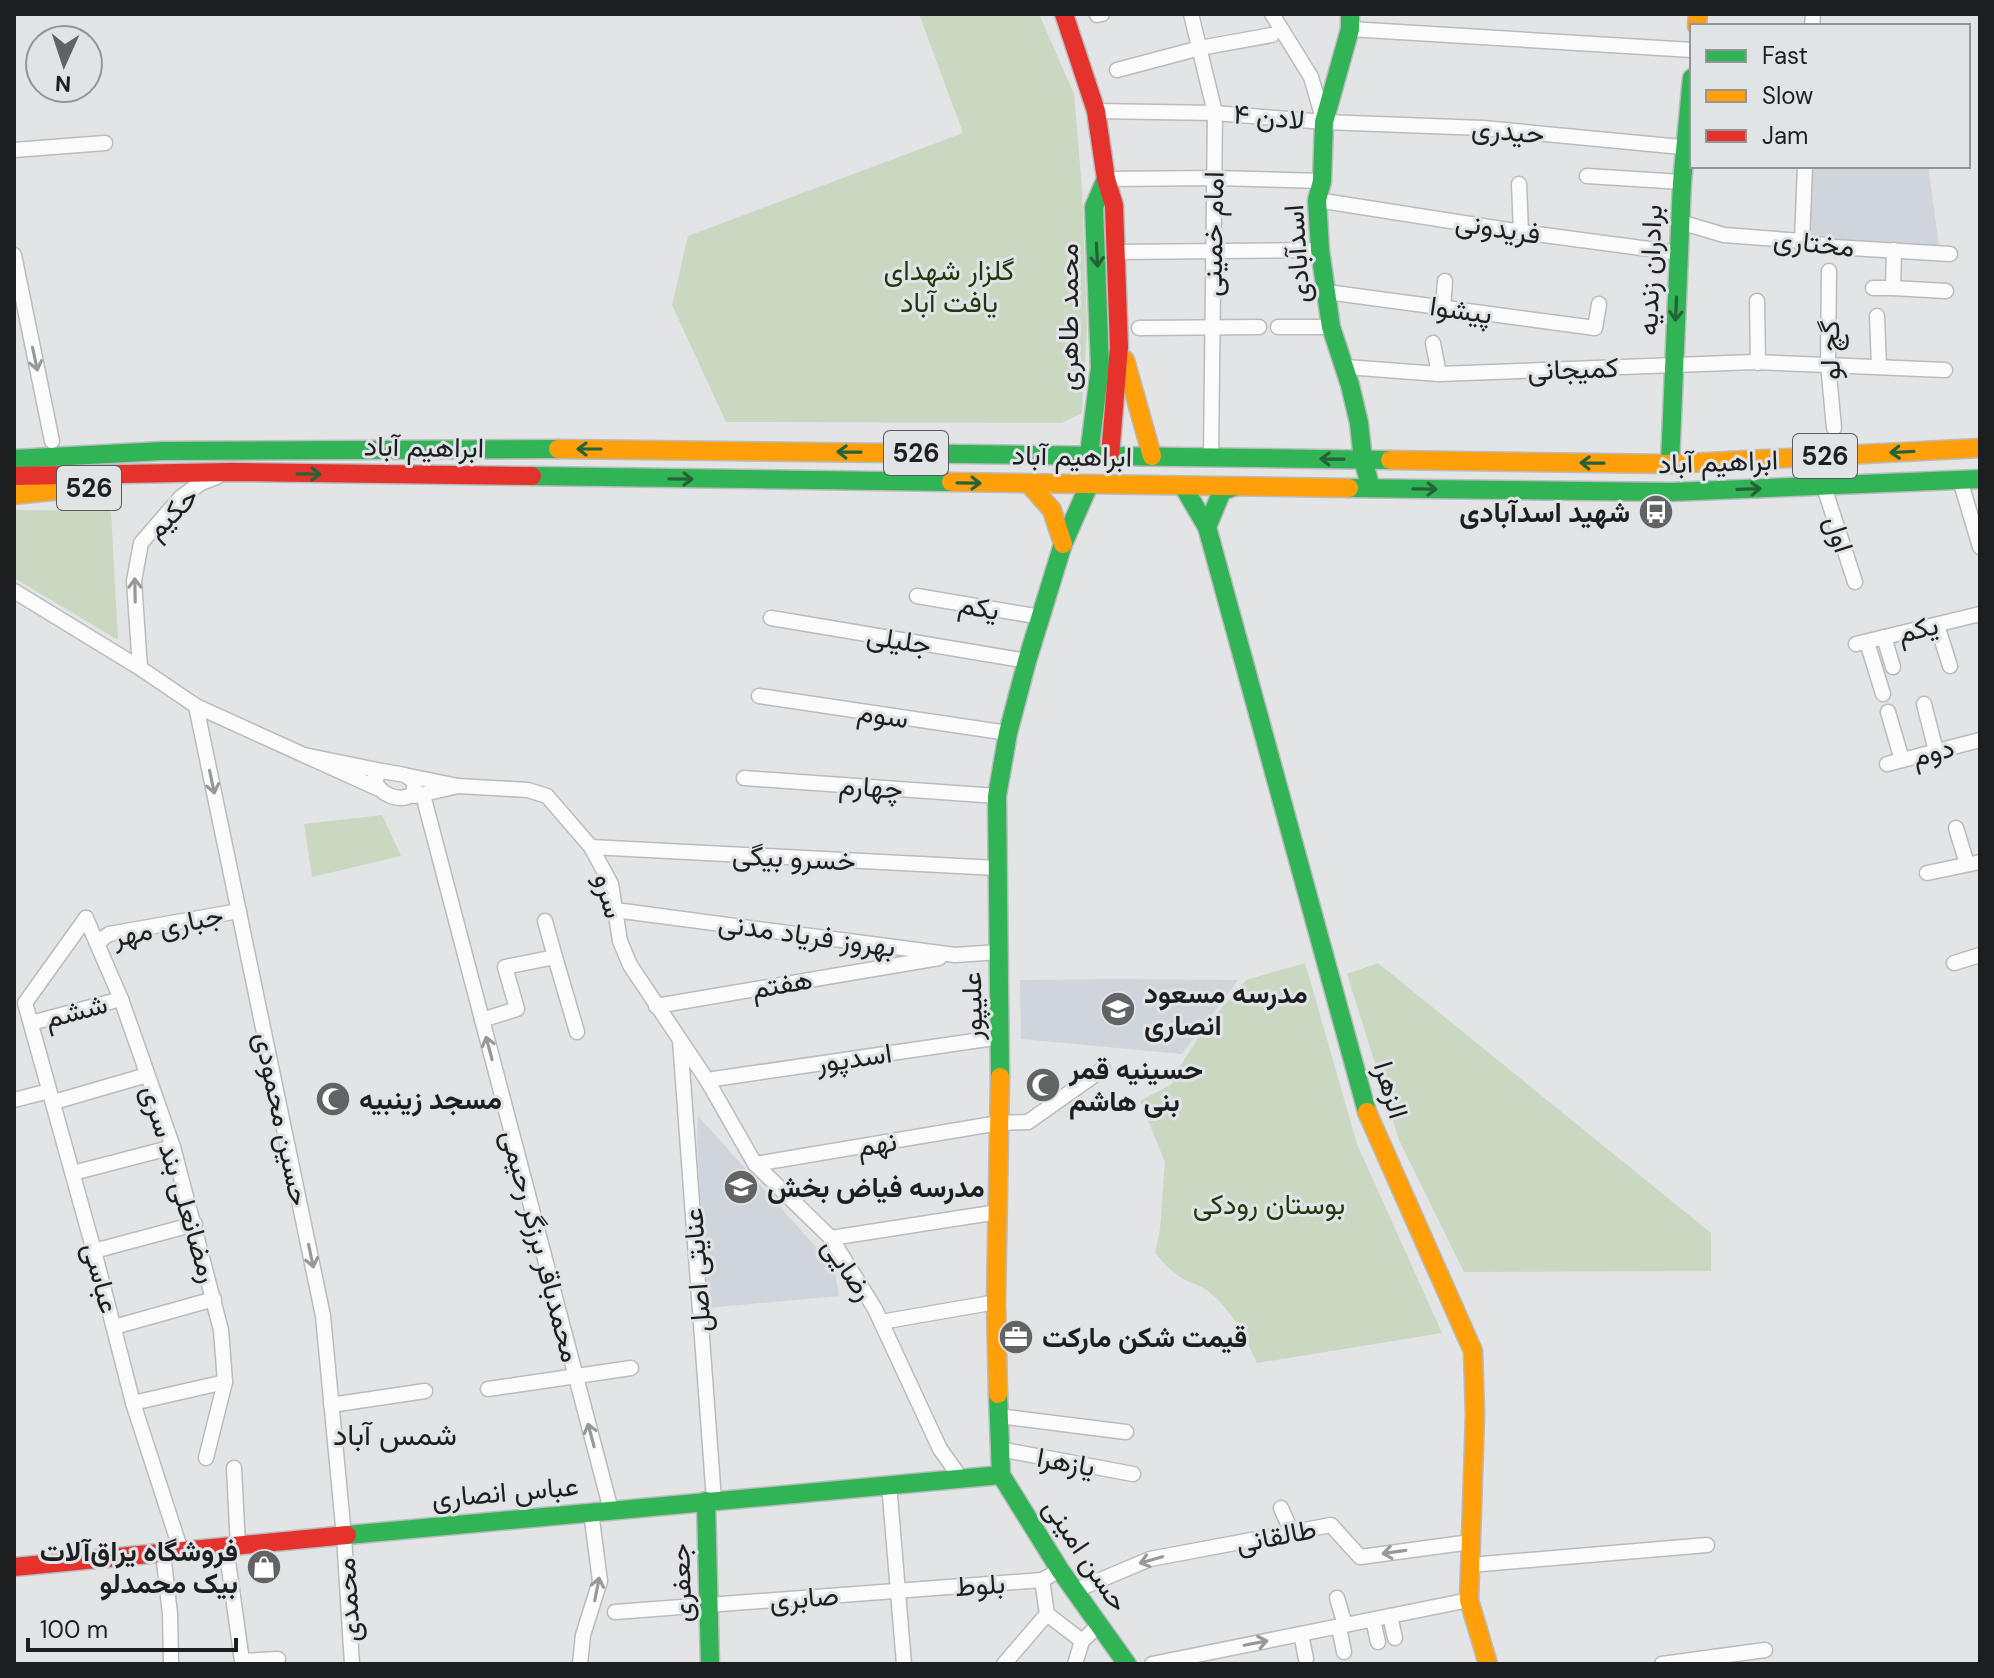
<svg xmlns="http://www.w3.org/2000/svg" width="1994" height="1678" font-family="'DM Sans',Vazirmatn,sans-serif">
<rect width="100%" height="100%" fill="#e2e4e6"/>
<g fill="#cfd5da">
<path d="M1810,166H1928L1939,246L1806,238Z"/>
<path d="M1020,980L1117,979L1238,980L1182,1054L1021,1039Z"/>
<path d="M698,1116L834,1267L839,1296L707,1308L697,1143Z"/>
</g>
<g fill="#cad8c2">
<path d="M919,14H1039L1074,94L1082,189L1087,326L1082,413L1062,423L726,422L672,305L688,236L963,133Z"/>
<path d="M14,510L111,511L118,640L14,578Z"/>
<path d="M382,815L401,856L312,877L304,824Z"/>
<path d="M1305,963L1357,1144L1442,1333L1257,1363C1245,1336 1231,1309 1207,1290C1200,1285 1191,1283 1183,1279C1172,1272 1163,1263 1155,1253L1160,1229L1165,1162L1140,1101L1172,1084L1179,1068L1204,1029L1246,980Z"/>
<path d="M1378,963L1711,1233V1271L1464,1272L1399,1140L1347,974Z"/>
</g>
<g fill="none" stroke-linecap="round" stroke-linejoin="round">
<g stroke="#b9bbbc" stroke-width="17">
<g id="street">
<path d="M1191,14L1215,113L1211,456"/>
<path d="M1272,14L1311,77L1324,122"/>
<path d="M1097,15L1102,14"/>
<path d="M1812,26L1813,14"/>
<path d="M1350,29L1692,50"/>
<path d="M1117,70L1200,48L1272,35"/>
<path d="M1096,111L1215,113L1324,122L1483,128L1692,148"/>
<path d="M14,150L105,143"/>
<path d="M1587,176L1682,182"/>
<path d="M1106,179L1214,178L1322,181"/>
<path d="M1519,184L1521,232"/>
<path d="M1317,200L1521,232L1679,253"/>
<path d="M1680,222L1724,235L1802,241L1834,247L1950,254"/>
<path d="M1802,241L1805,166"/>
<path d="M1894,250L1893,288L1946,291"/>
<path d="M1117,252L1320,250"/>
<path d="M14,255L52,441"/>
<path d="M1829,271L1828,364L1834,428"/>
<path d="M1873,288H1893"/>
<path d="M1327,292L1595,328L1599,304"/>
<path d="M1757,301L1758,363"/>
<path d="M1443,308L1445,281"/>
<path d="M1877,316L1879,367"/>
<path d="M1278,327H1331"/>
<path d="M1139,328L1259,327"/>
<path d="M1433,343L1439,374"/>
<path d="M1346,367L1439,374L1754,362L1945,370"/>
<path d="M1960,480L1980,547"/>
<path d="M1824,487L1855,582"/>
<path d="M14,591L140,668L196,706L304,755"/>
<path d="M917,596L1041,617"/>
<path d="M771,618L1027,661"/>
<path d="M1937,625L1950,666"/>
<path d="M1884,637L1893,667"/>
<path d="M1867,642L1883,694"/>
<path d="M1856,644L1980,614"/>
<path d="M140,668L134,581L141,543L181,497L201,483L217,477"/>
<path d="M759,696L1008,733"/>
<path d="M1924,704L1936,751"/>
<path d="M196,706L323,1316L344,1536L352,1664"/>
<path d="M1888,712L1902,760"/>
<path d="M1887,764L1980,740"/>
<path d="M382,771L405,775L415,782L413,794C399,803 380,795 374,779Z"/>
<path d="M409,776L458,786L415,796"/>
<path d="M744,778L997,796"/>
<path d="M458,786L528,790L547,796L591,847L611,884L620,941L630,965L707,1080L755,1164L831,1238L875,1309L940,1449L960,1477"/>
<path d="M377,788L304,755L382,771"/>
<path d="M423,795L611,1510"/>
<path d="M1956,828L1967,864"/>
<path d="M591,847L997,868"/>
<path d="M1927,873L1980,862"/>
<path d="M615,910L955,955L999,952"/>
<path d="M86,918L25,1003L94,1251L133,1403L181,1551"/>
<path d="M86,918L121,999L173,1147L221,1330L225,1382L206,1458"/>
<path d="M545,921L555,957"/>
<path d="M97,943L109,934L239,911"/>
<path d="M1954,963L1980,955"/>
<path d="M656,1006L939,958"/>
<path d="M482,1020L517,1009L505,967L555,957L577,1032"/>
<path d="M31,1023L121,999"/>
<path d="M680,1040L714,1500"/>
<path d="M707,1080L1001,1037"/>
<path d="M14,1100L49,1091"/>
<path d="M54,1102L147,1075"/>
<path d="M755,1164L999,1123L1028,1122L1103,1069"/>
<path d="M73,1173L173,1147"/>
<path d="M831,1238L998,1212"/>
<path d="M94,1251L195,1224"/>
<path d="M881,1322L996,1302"/>
<path d="M114,1327L214,1299"/>
<path d="M488,1389L631,1368"/>
<path d="M133,1403L225,1382"/>
<path d="M331,1405L425,1391"/>
<path d="M998,1416L1126,1432"/>
<path d="M999,1449L1133,1474"/>
<path d="M234,1468L238,1546"/>
<path d="M889,1484L904,1664"/>
<path d="M1281,1508L1292,1533"/>
<path d="M226,1547L242,1661L278,1659"/>
<path d="M163,1553L170,1614L171,1664"/>
<path d="M1470,1565L1707,1545"/>
<path d="M1042,1580L1047,1614L1082,1641"/>
<path d="M1074,1591L1150,1559L1331,1525L1360,1557L1471,1542"/>
<path d="M1337,1598L1345,1625"/>
<path d="M615,1612L1042,1580L1060,1570"/>
<path d="M1390,1616L1395,1638"/>
<path d="M1373,1620L1378,1642"/>
<path d="M1339,1627L1344,1652"/>
<path d="M1301,1634L1306,1659"/>
<path d="M580,1664L583,1635L600,1581L591,1512"/>
<path d="M1004,1664L1047,1614"/>
<path d="M1075,1664L1082,1641L1099,1625"/>
<path d="M1152,1664L1469,1600"/>
<path d="M1662,1664L1765,1650"/>
</g>
</g>
<g stroke="#b9bbbc" stroke-width="21">
<g id="fast">
<path d="M1350,14V29L1324,122L1322,181L1317,200L1320,250L1331,327L1350,385L1359,423L1363,460L1371,488"/>
<path d="M891,453L1390,460"/>
<path d="M1089,455L1100,367L1094,207L1106,179"/>
<path d="M14,459L162,451L558,449"/>
<path d="M1670,464L1682,182L1692,78"/>
<path d="M532,476L951,482"/>
<path d="M1183,486L1207,527L1367,1112"/>
<path d="M1349,488L1671,492L1980,479"/>
<path d="M1207,527L1222,491L1234,487"/>
<path d="M1000,1077L997,796L1008,733L1027,661L1063,544L1089,485"/>
<path d="M998,1394L1001,1475L1060,1570L1127,1664"/>
<path d="M706,1501L710,1664"/>
<path d="M347,1535L1001,1475"/>
</g>
</g>
<g stroke="#b9bbbc" stroke-width="21">
<g id="slow">
<path d="M1697,26L1698,14"/>
<path d="M1125,360L1152,456"/>
<path d="M558,449L891,453"/>
<path d="M1390,460L1670,464L1980,448"/>
<path d="M951,482L1349,488"/>
<path d="M1029,484L1052,510L1063,544"/>
<path d="M14,495L109,485"/>
<path d="M1367,1112L1473,1351L1475,1415L1469,1600L1488,1664"/>
<path d="M998,1394L996,1302L1000,1077"/>
</g>
</g>
<g stroke="#b9bbbc" stroke-width="21">
<g id="jam">
<path d="M1064,14L1096,111L1106,179L1114,205L1119,347L1110,456"/>
<path d="M14,476L231,472L532,476"/>
<path d="M14,1567L347,1535"/>
</g>
</g>
<use href="#street" stroke="#fbfbfb" stroke-width="14"/>
<use href="#fast" stroke="#30b455" stroke-width="18"/>
<use href="#slow" stroke="#ff9f0a" stroke-width="18"/>
<use href="#jam" stroke="#e5322d" stroke-width="18"/>
</g>
<defs><path id="oneway-shaft" d="M-6 0H5M1.5-3L5.5 0L1.5 3" fill="none" stroke-width="1.6" stroke-linecap="round" stroke-linejoin="round" transform="scale(2)"/></defs>
<g stroke="#266237">
<use href="#oneway-shaft" transform="translate(1097 255) rotate(87)"/>
<use href="#oneway-shaft" transform="translate(1676 309) rotate(93)"/>
<use href="#oneway-shaft" transform="translate(589 449) rotate(180)"/>
<use href="#oneway-shaft" transform="translate(849 452) rotate(-179)"/>
<use href="#oneway-shaft" transform="translate(1902 452) rotate(177)"/>
<use href="#oneway-shaft" transform="translate(1332 459) rotate(-179)"/>
<use href="#oneway-shaft" transform="translate(1592 463) rotate(-179)"/>
<use href="#oneway-shaft" transform="translate(309 474) rotate(1)"/>
<use href="#oneway-shaft" transform="translate(681 479) rotate(1)"/>
<use href="#oneway-shaft" transform="translate(969 483) rotate(1)"/>
<use href="#oneway-shaft" transform="translate(1425 489) rotate(1)"/>
<use href="#oneway-shaft" transform="translate(1749 489) rotate(-2)"/>
</g>
<g stroke="#979898">
<use href="#oneway-shaft" transform="translate(35 359) rotate(78)"/>
<use href="#oneway-shaft" transform="translate(135 590) rotate(-91)"/>
<use href="#oneway-shaft" transform="translate(212 782) rotate(78)"/>
<use href="#oneway-shaft" transform="translate(489 1048) rotate(-105)"/>
<use href="#oneway-shaft" transform="translate(311 1256) rotate(78)"/>
<use href="#oneway-shaft" transform="translate(591 1435) rotate(-105)"/>
<use href="#oneway-shaft" transform="translate(1394 1552) rotate(172)"/>
<use href="#oneway-shaft" transform="translate(1151 1560) rotate(164)"/>
<use href="#oneway-shaft" transform="translate(597 1589) rotate(-79)"/>
<use href="#oneway-shaft" transform="translate(1256 1643) rotate(-11)"/>
</g>
<defs>
<g id="bus-disc" transform="scale(1.8)"><circle r="9.5" fill="#626365" stroke="#e1e4e7"/><path d="M-5-6H5V4H4V6H2V4H-2V6H-4V4H-5ZM-3.5-4V0h7V-4ZM-3.5 1.2v1.5H-2V1.2ZM2 1.2v1.5H3.5V1.2Z" fill="#fff"/></g>
<g id="school-disc" transform="scale(1.8)"><circle r="9.5" fill="#626365" stroke="#e1e4e7"/><path d="M0-5L7-2L0 1L-7-2ZM-4 1L0 2.5L4 1V4Q0 6-4 4Z" fill="#fff"/></g>
<g id="mosque-disc" transform="scale(1.8)"><circle r="9.5" fill="#626365" stroke="#e1e4e7"/><path d="M3.5-4.9A6 6 0 1 0 3.5 4.9A5 5 0 1 1 3.5-4.9Z" fill="#fff"/></g>
<g id="office-disc" transform="scale(1.8)"><circle r="9.5" fill="#626365" stroke="#e1e4e7"/><path d="M-6-3h4V-5.5h4V-3h4V5H-6ZM-1-4.5V-3h2v-1.5ZM-6 0V1H6V0Z" fill="#fff"/></g>
<g id="shop-disc" transform="scale(1.8)"><circle r="9.5" fill="#626365" stroke="#e1e4e7"/><path d="M-5-2.5h2.3a2.7 3.5 0 0 1 5.4 0H5L5.5 6h-11ZM-1.5-2.5h3a1.5 2.3 0 0 0-3 0Z" fill="#fff"/></g>
</defs>
<g fill-rule="evenodd">
<use href="#bus-disc" x="1656" y="512"/>
<use href="#school-disc" x="1118" y="1009"/>
<use href="#mosque-disc" x="1043" y="1085"/>
<use href="#mosque-disc" x="333" y="1099"/>
<use href="#school-disc" x="741" y="1187"/>
<use href="#office-disc" x="1016" y="1337"/>
<use href="#shop-disc" x="264" y="1567"/>
</g>
<g text-anchor="middle" dominant-baseline="central" stroke-width="6" stroke-linejoin="round" paint-order="stroke">
<g fill="#e1e4e7" stroke="#58595b" stroke-width="2">
<rect x="884" y="431" width="64" height="44" rx="6"/>
<rect x="1793" y="434" width="64" height="44" rx="6"/>
<rect x="57" y="466" width="64" height="44" rx="6"/>
</g>
<g font-size="26" font-weight="bold" fill="#1d1e1f">
<text x="916" y="453">526</text>
<text x="1825" y="456">526</text>
<text x="89" y="488">526</text>
</g>
<g font-size="28" fill="#1d1e1f" stroke="#e1e4e7">
<text transform="translate(1269 117) rotate(5)">لادن ۴</text>
<text transform="translate(1508 131) rotate(5)">حیدری</text>
<text transform="translate(1498 228) rotate(9)">فریدونی</text>
<text transform="translate(1213 234) rotate(-89)">امام خمینی</text>
<text transform="translate(1814 243) rotate(6)">مختاری</text>
<text transform="translate(1297 254) rotate(-94)">اسدآبادی</text>
<text transform="translate(1650 270) rotate(-88)">برادران زندیه</text>
<text transform="translate(1461 310) rotate(8)">پیشوا</text>
<text transform="translate(1068 317) rotate(-90)">محمد طاهری</text>
<text transform="translate(1830 350) rotate(-91)">گچ لو</text>
<text transform="translate(1573 369) rotate(-2)">کمیجانی</text>
<text transform="translate(424 447) rotate(1)">ابراهیم آباد</text>
<text transform="translate(1072 456) rotate(1)">ابراهیم آباد</text>
<text transform="translate(1718 462) rotate(-2)">ابراهیم آباد</text>
<text transform="translate(172 513) rotate(-45)">حکیم</text>
<text transform="translate(1839 534) rotate(72)">اول</text>
<text transform="translate(979 607) rotate(10)">یکم</text>
<text transform="translate(1918 629) rotate(-14)">یکم</text>
<text transform="translate(899 640) rotate(9)">جلیلی</text>
<text transform="translate(883 715) rotate(9)">سوم</text>
<text transform="translate(1933 752) rotate(-15)">دوم</text>
<text transform="translate(871 787) rotate(4)">چهارم</text>
<text transform="translate(794 858) rotate(3)">خسرو بیگی</text>
<text transform="translate(609 896) rotate(75)">سرو</text>
<text transform="translate(168 926) rotate(-12)">جباری مهر</text>
<text transform="translate(807 935) rotate(8)">بهروز فریاد مدنی</text>
<text transform="translate(782 984) rotate(-10)">هفتم</text>
<text transform="translate(972 1006) rotate(-91)">علیپور</text>
<text transform="translate(76 1011) rotate(-15)">ششم</text>
<text transform="translate(854 1058) rotate(-8)">اسدپور</text>
<text transform="translate(1391 1090) rotate(73)">الزهرا</text>
<text transform="translate(282 1119) rotate(78)">حسین محمودی</text>
<text transform="translate(877 1144) rotate(-10)">نهم</text>
<text transform="translate(180 1184) rotate(73)">رمضانعلی بند سری</text>
<text transform="translate(541 1246) rotate(75)">محمدباقر برزگر رحیمی</text>
<text transform="translate(848 1269) rotate(56)">رضایی</text>
<text transform="translate(697 1270) rotate(-94)">عنایتی اصل</text>
<text transform="translate(101 1278) rotate(75)">عباسی</text>
<text transform="translate(1066 1462) rotate(10)">یازهرا</text>
<text transform="translate(505 1492) rotate(-5)">عباس انصاری</text>
<text transform="translate(1276 1536) rotate(-11)">طالقانی</text>
<text transform="translate(1086 1555) rotate(56)">حسن امینی</text>
<text transform="translate(681 1583) rotate(-92)">جعفری</text>
<text transform="translate(980 1585) rotate(-4)">بلوط</text>
<text transform="translate(804 1598) rotate(-5)">صابری</text>
<text transform="translate(348 1600) rotate(-94)">محمدی</text>
</g>
<g font-size="28" fill="#21390a" stroke="#e1e4e7">
<text x="949" y="270">گلزار شهدای<tspan x="949" dy="32">یافت آباد</tspan></text>
<text x="1269" y="1204">بوستان رودکی</text>
</g>
<g font-size="28" font-weight="bold" fill="#1d1e1f" stroke="#e1e4e7" text-anchor="start">
<text x="1630" y="512" text-anchor="end">شهید اسدآبادی</text>
<text x="1144" y="993">مدرسه مسعود<tspan x="1144" dy="32">انصاری</tspan></text>
<text x="1069" y="1069">حسینیه قمر<tspan x="1069" dy="32">بنی هاشم</tspan></text>
<text x="359" y="1099">مسجد زینبیه</text>
<text x="767" y="1187">مدرسه فیاض بخش</text>
<text x="1042" y="1337">قیمت شکن مارکت</text>
<text x="238" y="1551" text-anchor="end">فروشگاه یراق‌آلات<tspan x="238" dy="32">بیک محمدلو</tspan></text>
</g>
<g font-size="30" fill="#1d1e1f" stroke="#e1e4e7">
<text x="395" y="1434">شمس آباد</text>
</g>
</g>
<rect width="1994" height="1678" fill="none" stroke="#1d1e1f" stroke-width="32"/>
<rect x="1690" y="24" width="280" height="144" fill="#e1e4e7" stroke="#939597" stroke-width="2"/>
<rect x="1706" y="50" width="40" height="12" fill="#30b455" stroke="#939597" stroke-width="2"/>
<text x="1762" y="64" font-size="24" fill="#1d1e1f">Fast</text>
<rect x="1706" y="90" width="40" height="12" fill="#ff9f0a" stroke="#939597" stroke-width="2"/>
<text x="1762" y="104" font-size="24" fill="#1d1e1f">Slow</text>
<rect x="1706" y="130" width="40" height="12" fill="#e5322d" stroke="#939597" stroke-width="2"/>
<text x="1762" y="144" font-size="24" fill="#1d1e1f">Jam</text>
<g transform="translate(64 64) rotate(183)"><circle r="38" fill="#e1e4e7" stroke="#939597" stroke-width="2"/>
<path d="M0-6L14 30L0 20L-14 30Z" fill="#626365"/>
<text y="-12" font-size="22" font-weight="bold" text-anchor="middle" fill="#1d1e1f">N</text>
</g>
<path d="M28 1638v12h208v-12" fill="none" stroke="#1d1e1f" stroke-width="4"/>
<text x="40" y="1638" font-size="24" fill="#1d1e1f" stroke="#e1e4e7" stroke-width="6" paint-order="stroke">100 m</text>
</svg>
